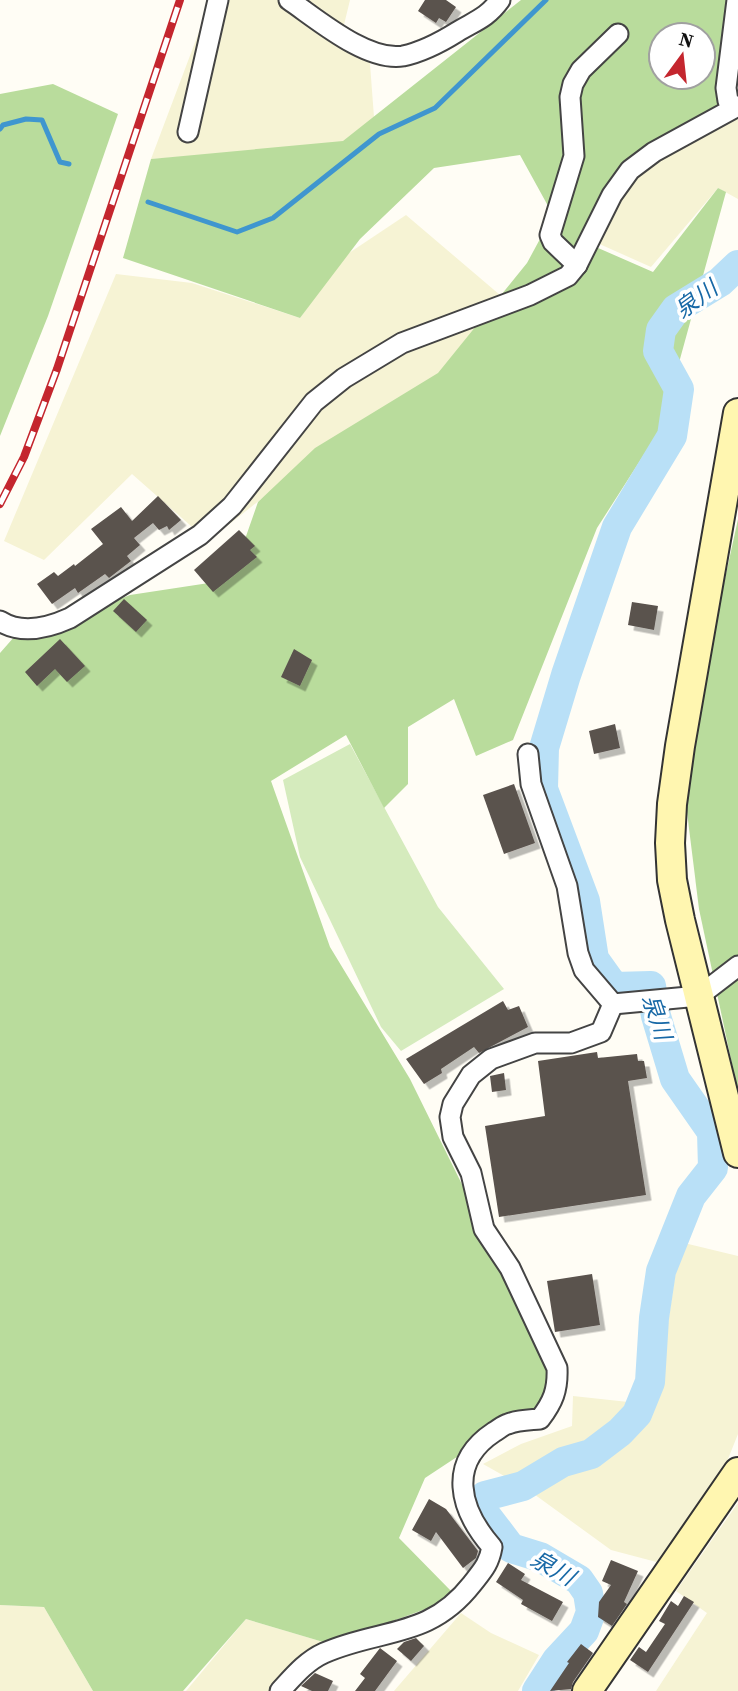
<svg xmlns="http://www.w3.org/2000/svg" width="738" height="1691" font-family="'Source Serif 4','Noto Sans JP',serif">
<defs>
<filter id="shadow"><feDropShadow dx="5.5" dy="5.5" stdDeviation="0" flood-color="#0004"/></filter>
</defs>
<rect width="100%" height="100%" fill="#fffdf5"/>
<g fill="#f6f3d4">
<path d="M211,0H350L342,33L369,51L374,117L353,145L151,159Z"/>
<path d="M738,119V199L718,188L651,267L595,242L635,174L728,121Z"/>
<path d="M406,215L500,295L450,374L265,496L208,541L132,474L44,560L4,541L116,274L192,283L300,318L343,257Z"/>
<path d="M680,1242L738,1256V1434L724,1469L664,1564L611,1550L527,1489L483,1464L521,1444L572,1426L573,1396L656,1405Z"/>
<path d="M738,1503V1691H656L707,1613L676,1591Z"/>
<path d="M0,1605L44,1607L93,1691H0Z"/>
<path d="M461,1613L491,1633L539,1655L518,1691H394Z"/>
<path d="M246,1619L330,1644L278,1691H186Z"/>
</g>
<path fill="#d5ebbd" d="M350,744L438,907L504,989L401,1051L381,1027L300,857L283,780Z"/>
<g fill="#b9dc9c" fill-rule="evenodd">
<path d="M521,0H738L728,101L627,174L589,244L653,272L718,188L726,192L661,428L597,528L513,740L476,756L454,699L408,727V784L384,808L346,735L271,781L330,947L410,1079L558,1379L540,1419L478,1443L425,1478L399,1538L452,1592L453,1599L330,1644L246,1619L183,1691H93L44,1607L0,1605V653L22,628L72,618L130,595L222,581L244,542L258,502L315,448L438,373L527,263L553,215L520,155L434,168L360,239L300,318L123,258L151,159L343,141ZM661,35H703V77H661Z"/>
<path d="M53,84L118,114L48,316L0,436V94Z"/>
<path d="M738,519V1092L699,909L685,796L707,661Z"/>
</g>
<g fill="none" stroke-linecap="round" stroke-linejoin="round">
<g stroke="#3f96cf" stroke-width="5">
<path d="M0,129L3,125L26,119L42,120L60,162L69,164"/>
<path d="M148,202L237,232L273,218L379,134L435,108L546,0"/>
</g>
<path stroke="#b9e0f7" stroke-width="30" d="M537,1691L557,1660L584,1631L591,1612L588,1593L579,1580L540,1557L511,1548L482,1510L485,1496L523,1486L563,1462L591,1454L620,1432L637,1414L650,1382L654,1318L661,1271L691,1196L713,1168L712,1132L675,1079L656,1016L651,986L614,987L594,959L585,901L543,789L544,748L566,675L617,527L672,436L679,389L658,351L661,330L676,309L720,282L738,265"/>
</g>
<g fill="#5a524d" filter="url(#shadow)">
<path d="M425,0H446L456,7L446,22L439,18L436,23L418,11Z"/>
<path d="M158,496L181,520L169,530L167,526L159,530L153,523L134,538L140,545L127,556L131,561L109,578L105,574L78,593L75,588L52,604L37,584L54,572L58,576L74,564L75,566L103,544L91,529L121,507L132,521Z"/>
<path d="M239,530L255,546L250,550L257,557L213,592L194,570Z"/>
<path d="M124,599L147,620L136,632L113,611Z"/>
<path d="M632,602L658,606L654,630L628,625Z"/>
<path d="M60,639L85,666L67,682L55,669L37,686L25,672Z"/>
<path d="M294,649L312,660L300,686L281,677Z"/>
<path d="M615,724L620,748L594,754L589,731Z"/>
<path d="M514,784L535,843L504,854L483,795Z"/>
<path d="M503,1001L508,1010L519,1006L528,1027L479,1053L474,1047L441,1069L442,1073L424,1084L406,1059Z"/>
<path d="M597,1052L598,1058L637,1054L638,1061H644L647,1078L628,1081L646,1195L499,1217L485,1126L545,1116L538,1061Z"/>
<path d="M504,1073L506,1090L492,1092L490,1076Z"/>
<path d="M592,1274L600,1325L555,1332L547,1281Z"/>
<path d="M429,1499L446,1509L478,1551L476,1558L463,1568L436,1532L431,1541L412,1530Z"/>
<path d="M611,1560L638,1571L624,1602L627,1604L612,1626L598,1617L599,1602L611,1585L602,1581Z"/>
<path d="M508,1563L525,1574L521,1580L563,1602L552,1621L521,1604L523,1600L496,1582Z"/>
<path d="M684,1596L694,1602L648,1672L630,1660L639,1647L646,1652L665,1624L659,1621L671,1601L678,1606Z"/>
<path d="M416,1638L424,1646L411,1661L397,1649L404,1642Z"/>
<path d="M581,1644L593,1653L573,1682L571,1689L550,1691L569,1663L567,1662Z"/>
<path d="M380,1648L397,1661L375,1691H355L365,1678L360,1674Z"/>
<path d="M315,1673L333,1681L328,1691H312L301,1686Z"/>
</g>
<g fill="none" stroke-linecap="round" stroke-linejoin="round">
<g stroke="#444" stroke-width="23">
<g id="street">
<path d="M289,0C317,19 367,62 403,56C422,52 441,42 457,32C475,21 487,18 500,0"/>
<path d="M734,107L728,101L726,88L737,0"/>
<path d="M188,132L218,0"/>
<path d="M577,265L553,242L550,235L574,156L570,97L573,84L581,70L618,34"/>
<path d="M0,621C22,635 48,628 70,618L200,535L232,506L314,402L344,378L402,343L530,295L568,276L577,265L612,195L630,170L654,152L738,106"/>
<path d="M528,754L531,784L567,886L578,953L584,970L613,1004"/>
<path d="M613,1004L699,996L738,966"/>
<path d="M280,1691C293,1677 306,1661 324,1653C381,1628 429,1639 472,1584C483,1570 489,1564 492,1547C459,1509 447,1463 494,1432C498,1430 503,1425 508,1424C517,1420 530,1420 540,1419C553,1402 558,1390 557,1368L510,1268L484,1229L471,1173L453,1137L450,1117L453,1104L471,1075L491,1059L535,1043H571L601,1032L613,1004"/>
</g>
</g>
<g stroke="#333" stroke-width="32">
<g id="secondary">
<path d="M738,413L680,746L672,804L670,843L672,880L680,920L738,1153"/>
<path d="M587,1691L738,1472"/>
</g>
</g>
<use href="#street" stroke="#fff" stroke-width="19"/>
<use href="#secondary" stroke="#fff6b0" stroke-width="28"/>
<g stroke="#c4262e" stroke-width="8">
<path id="rail" d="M0,504L24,457L57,369L180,0"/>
</g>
<use href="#rail" stroke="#fff" stroke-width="5" stroke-dasharray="16" stroke-linecap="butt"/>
</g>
<g text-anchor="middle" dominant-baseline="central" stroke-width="7" stroke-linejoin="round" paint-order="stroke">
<g font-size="23" font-style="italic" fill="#1768a6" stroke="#fff">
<text transform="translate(696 299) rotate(-36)">泉川</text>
<text transform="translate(657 1017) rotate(72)">泉川</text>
<text transform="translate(553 1568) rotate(29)">泉川</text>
</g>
</g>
<g transform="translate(682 56) rotate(15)"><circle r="33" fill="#ffffff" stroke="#a0a0a0" stroke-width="2"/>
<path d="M0-5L12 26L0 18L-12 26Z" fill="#c4262e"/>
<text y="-10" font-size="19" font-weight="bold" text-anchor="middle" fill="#111111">N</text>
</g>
</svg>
